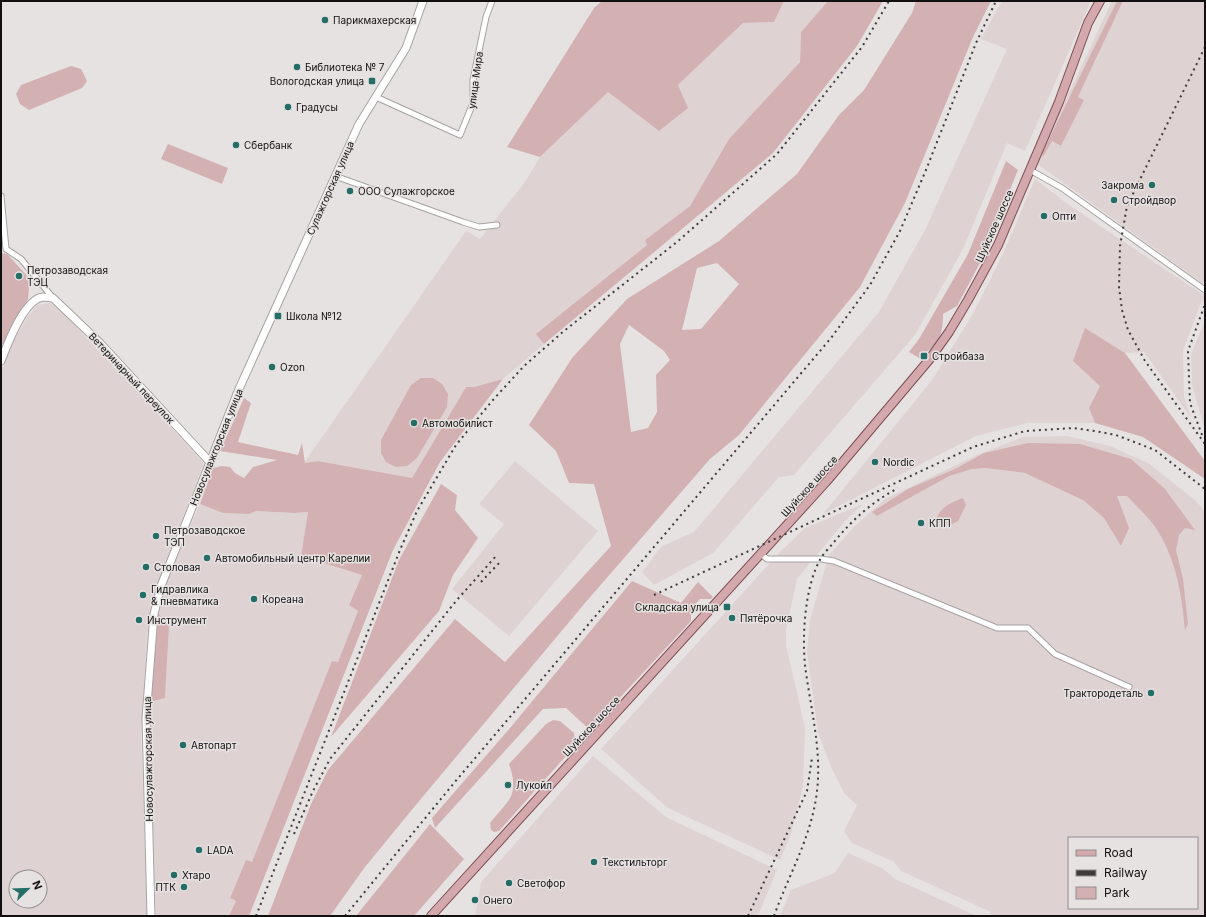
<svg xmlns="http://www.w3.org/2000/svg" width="1206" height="917" font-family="Inter,sans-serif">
<rect width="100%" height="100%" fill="#e7e2e2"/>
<g fill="#dfd2d2" fill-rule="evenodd">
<path d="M784,1H828L801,32L800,62L729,139L690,206L645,240L647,245L537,334L544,344L503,379L474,387H466L412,478L318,461L304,463L466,231L480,239L525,182L540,157L608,92L659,131L678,85L743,23L774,22Z"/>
<path d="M1002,1H1091L1025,151L1007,143L963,249L915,335L794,475L779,477L713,553L654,585L642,572L662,546L694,532L879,312L926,228L1007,49L981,39Z"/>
<path d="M1112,1H1117L1042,153L1043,156L1052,141L1061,146L1084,100L1078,97L1123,1H1205V285L1039,165L1038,160Z"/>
<path d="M1035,179L1069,205L1205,296V302L1202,300L1183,350L1184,397L1191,418L1144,352L1125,353L1085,328L1100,386L1089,408L1095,423H1027L976,436L823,514L932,380L974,312L1002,256Z"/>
<path d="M50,303L63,313L204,463L156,587L147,635L141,735L147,916H1V371L11,345L28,316L37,305ZM16,877H40V901H16Z"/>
<path d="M1205,321V430L1192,385L1191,354Z"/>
<path d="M1067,436L1110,446L1148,463L1195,500L1205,511V916H990L991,912L901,871L894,862L852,843L844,831L857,805L844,793L831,767L818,732L807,652L810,620L829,555L853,528L885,499L977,455L1023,437ZM1069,838H1197V908H1069Z"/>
<path d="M515,461L598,531L509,636L452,589L504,524L479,504Z"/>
<path d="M200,504L223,513L249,514L256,511L294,513L308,512L301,556L362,575L349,604L358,611L338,662L333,661L252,863L246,860L230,898L236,901L229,916H156L150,743V702L165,698L169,627L158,613L163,588Z"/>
<path d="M863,504L845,521L797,579L786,630V645L805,728L803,787L791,834L780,860L668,808L601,749L780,552L805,528Z"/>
<path d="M593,756L666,817L777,870L758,916H475L481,882Z"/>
<path d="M848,853L882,868L895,879L977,916H780L791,890L835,873Z"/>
</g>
<g fill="#d3b1b3" fill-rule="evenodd">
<path d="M602,1H784L774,22L743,23L678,85L688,108L659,131L608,92L540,157L507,147L594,8Z"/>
<path d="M828,1H883L857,46L773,153L544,344L536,334L647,245L645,240L690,206L729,139L800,62L801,32Z"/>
<path d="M916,1H991L973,37L905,203L860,287L739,435L710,459L585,603L420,800L365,867L330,916H268L311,804L328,770L455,619L505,662L611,546L594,484L569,483L556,451L529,425L572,358L627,299L719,241L797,174L839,115L864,90L912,13ZM717,263L739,284L701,329L682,330L697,268ZM629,325L664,351L670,360L656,375L657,412L648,428L631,432L620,344Z"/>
<path d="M1117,1H1123L1078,97L1084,100L1061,146L1052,141L1043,157L1042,153Z"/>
<path d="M71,66L81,69L87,81L82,88L29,110L20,104L16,94L21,85Z"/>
<path d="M168,144L228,168L222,184L161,159Z"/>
<path d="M1006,161L1018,170L980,263L957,306L943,314C943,338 938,344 919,358L909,352L919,339L968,254Z"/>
<path d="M1,253L7,254L30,279L28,299L1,347Z"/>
<path d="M1085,328L1125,353L1205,461V479L1143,437L1095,423L1089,408L1100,386L1073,361Z"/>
<path d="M421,378H433L442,384L448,394L447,407L417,458L407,466L396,467L386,462L381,453V440L411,385Z"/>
<path d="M503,379L440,462L393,550L249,916H229L236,901L230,898L246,860L252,862L332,661L338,662L358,611L349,605L362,575L301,556L308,512L294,513L256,511L249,514L223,513L200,504L213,468L222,466L230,467L235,473L244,478L253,467L277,460L220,451L244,398L251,403L238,442L298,455L302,443L305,463L318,461L412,478L466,387H474Z"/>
<path d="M1028,443L1080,444L1131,459L1165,489L1195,530L1185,528L1179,535L1176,550L1183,579L1188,624L1185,630C1182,597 1177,563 1159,533C1152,520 1138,508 1127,496H1117L1129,528L1121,546L1104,518L1083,500L1025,473L986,468L972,469L949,476L877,516L872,512L908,489L955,469L984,453Z"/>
<path d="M441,484L457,495L455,510L478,538L453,575L439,611L331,737L399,560Z"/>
<path d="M963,498L966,505L958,521L949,526L936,521C938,508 952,502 963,498Z"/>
<path d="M632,581L681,603L698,582L713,597L711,599H700L691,609V621L590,730L566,708L543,709L435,828L432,818L510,728Z"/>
<path d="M158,613L169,627L165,698L150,702Z"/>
<path d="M553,720L560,721L574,733L575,746L499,831L494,832L491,830L490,823C509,799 520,796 509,764L546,724Z"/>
<path d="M430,824L464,859L414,916H356Z"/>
</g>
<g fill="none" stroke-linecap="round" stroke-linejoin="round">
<g stroke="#a6a2a2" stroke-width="7">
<g id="minor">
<path d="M376,97L460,135L473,103V80L486,17L492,1"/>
<path d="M1030,170L1062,188L1205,290"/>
<path d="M335,176L463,222L479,227L497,225"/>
<path d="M1,196L6,249L21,259L53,298"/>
<path d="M761,554L767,559H821L834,561L997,628H1028L1055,654L1129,687"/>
</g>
</g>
<g stroke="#a6a2a2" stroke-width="9">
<g id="secondary">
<path d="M1,361C7,345 24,299 43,297C46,297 50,298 53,298L99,342L209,461"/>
<path d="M151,916L146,718L154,614L161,586L239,389L359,124L406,48L423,1"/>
</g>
</g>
<g stroke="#7d4e52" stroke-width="10">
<path id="primary" d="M431,916L826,482L929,360L949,332L968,300L998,245L1059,102L1088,23L1100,1"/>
</g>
<use href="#minor" stroke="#fff" stroke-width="5"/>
<use href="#secondary" stroke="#fff" stroke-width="7"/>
<use href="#primary" stroke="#d4a9ad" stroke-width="8"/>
<g stroke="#3d3b3b" stroke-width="2" stroke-dasharray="2 4" stroke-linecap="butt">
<path d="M1205,47L1127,206L1120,246L1119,287L1122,310L1128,330L1145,361L1205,444"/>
<path d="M1202,435L1190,403L1188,351L1205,304"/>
<path d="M481,582L501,561"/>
<path d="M654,595L973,447L1025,431L1073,428L1095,431L1116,435L1155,450L1205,489"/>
<path d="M294,834L313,791L330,759L456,601L497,555"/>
<path d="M256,916L400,550L417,511L456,445L492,401L524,366L564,331L677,242L777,154L862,47L889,1"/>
<path d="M345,916L454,783L831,338L870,285L900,231L926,170L976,43L996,1"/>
<path d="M748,916L807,791L812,758"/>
<path d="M774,916C789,874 812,836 817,791C822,749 810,706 805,665C802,634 805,585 821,558C824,553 830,547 834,542C853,519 872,502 898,488"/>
</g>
</g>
<g fill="#256e67" stroke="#e7e2e2" stroke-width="1.5">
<circle cx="325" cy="20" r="4"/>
<circle cx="297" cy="67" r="4"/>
<rect x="368" y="77" width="8" height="8" rx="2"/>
<circle cx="288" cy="107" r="4"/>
<circle cx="236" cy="145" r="4"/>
<circle cx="1152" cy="185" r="4"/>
<circle cx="350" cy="191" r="4"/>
<circle cx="1114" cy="200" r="4"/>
<circle cx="1044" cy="216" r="4"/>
<circle cx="19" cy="276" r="4"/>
<rect x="274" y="312" width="8" height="8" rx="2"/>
<rect x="920" y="352" width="8" height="8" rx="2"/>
<circle cx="272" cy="367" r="4"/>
<circle cx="414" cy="423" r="4"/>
<circle cx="875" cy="462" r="4"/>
<circle cx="921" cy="523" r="4"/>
<circle cx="156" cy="536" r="4"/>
<circle cx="207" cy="558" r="4"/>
<circle cx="146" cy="567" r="4"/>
<circle cx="143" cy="595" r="4"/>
<circle cx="254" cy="599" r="4"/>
<rect x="723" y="603" width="8" height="8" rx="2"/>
<circle cx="732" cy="618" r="4"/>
<circle cx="139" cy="620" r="4"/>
<circle cx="1151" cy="693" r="4"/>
<circle cx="183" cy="745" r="4"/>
<circle cx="508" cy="785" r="4"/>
<circle cx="199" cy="850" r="4"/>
<circle cx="594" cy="862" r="4"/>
<circle cx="174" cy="875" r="4"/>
<circle cx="509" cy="883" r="4"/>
<circle cx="184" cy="887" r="4"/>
<circle cx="475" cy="900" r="4"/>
</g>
<g text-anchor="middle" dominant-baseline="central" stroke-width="3" stroke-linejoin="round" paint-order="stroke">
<g font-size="10" fill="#110f0f" stroke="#e7e2e2" text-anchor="start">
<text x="333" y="20">Парикмахерская</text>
<text x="305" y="67">Библиотека № 7</text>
<text x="364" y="81" text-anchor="end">Вологодская улица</text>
<text x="296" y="107">Градусы</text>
<text x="244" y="145">Сбербанк</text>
<text x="1144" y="185" text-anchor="end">Закрома</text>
<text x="358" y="191">ООО Сулажгорское</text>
<text x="1122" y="200">Стройдвор</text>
<text x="1052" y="216">Опти</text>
<text x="27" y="270">Петрозаводская<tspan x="27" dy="12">ТЭЦ</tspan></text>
<text x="286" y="316">Школа №12</text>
<text x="932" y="356">Стройбаза</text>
<text x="280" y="367">Ozon</text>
<text x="422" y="423">Автомобилист</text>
<text x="883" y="462">Nordic</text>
<text x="929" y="523">КПП</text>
<text x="164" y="530">Петрозаводское<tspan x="164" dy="12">ТЭП</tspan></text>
<text x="215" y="558">Автомобильный центр Карелии</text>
<text x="154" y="567">Столовая</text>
<text x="151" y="589">Гидравлика<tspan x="151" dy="12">&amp; пневматика</tspan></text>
<text x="262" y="599">Кореана</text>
<text x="719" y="607" text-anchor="end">Складская улица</text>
<text x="740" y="618">Пятёрочка</text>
<text x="147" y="620">Инструмент</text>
<text x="1143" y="693" text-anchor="end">Трактородеталь</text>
<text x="191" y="745">Автопарт</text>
<text x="516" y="785">Лукойл</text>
<text x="207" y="850">LADA</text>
<text x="602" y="862">Текстильторг</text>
<text x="182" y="875">Хтаро</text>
<text x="517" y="883">Светофор</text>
<text x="176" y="887" text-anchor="end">ПТК</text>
<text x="483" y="900">Онего</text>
</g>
<g font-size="10" fill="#110f0f" stroke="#e7e2e2">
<text transform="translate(475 80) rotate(-82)">улица Мира</text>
<text transform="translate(330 188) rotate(-66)">Сулажгорская улица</text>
<text transform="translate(994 226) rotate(-66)">Шуйское шоссе</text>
<text transform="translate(132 378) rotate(47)">Ветеринарный переулок</text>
<text transform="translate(216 447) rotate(-68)">Новосулажгорская улица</text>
<text transform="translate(809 486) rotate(-48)">Шуйское шоссе</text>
<text transform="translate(591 726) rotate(-47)">Шуйское шоссе</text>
<text transform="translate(148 759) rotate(-91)">Новосулажгорская улица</text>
</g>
</g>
<rect width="1206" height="917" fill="none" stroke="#110f0f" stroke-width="4"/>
<rect x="1068" y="837" width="130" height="72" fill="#e7e2e2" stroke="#918e8e"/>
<rect x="1076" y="850" width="20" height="6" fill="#d4a9ad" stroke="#918e8e"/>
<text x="1104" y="857" font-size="12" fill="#110f0f">Road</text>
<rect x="1076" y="870" width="20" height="6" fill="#3d3b3b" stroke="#918e8e"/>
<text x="1104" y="877" font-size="12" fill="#110f0f">Railway</text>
<rect x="1076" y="887" width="20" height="12" fill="#d3b1b3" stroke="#918e8e"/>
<text x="1104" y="897" font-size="12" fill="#110f0f">Park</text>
<g transform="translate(28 889) rotate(67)"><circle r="19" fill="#e7e2e2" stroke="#918e8e"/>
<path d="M0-3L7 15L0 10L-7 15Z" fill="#256e67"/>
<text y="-6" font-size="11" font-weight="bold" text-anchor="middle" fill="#110f0f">N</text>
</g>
</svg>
